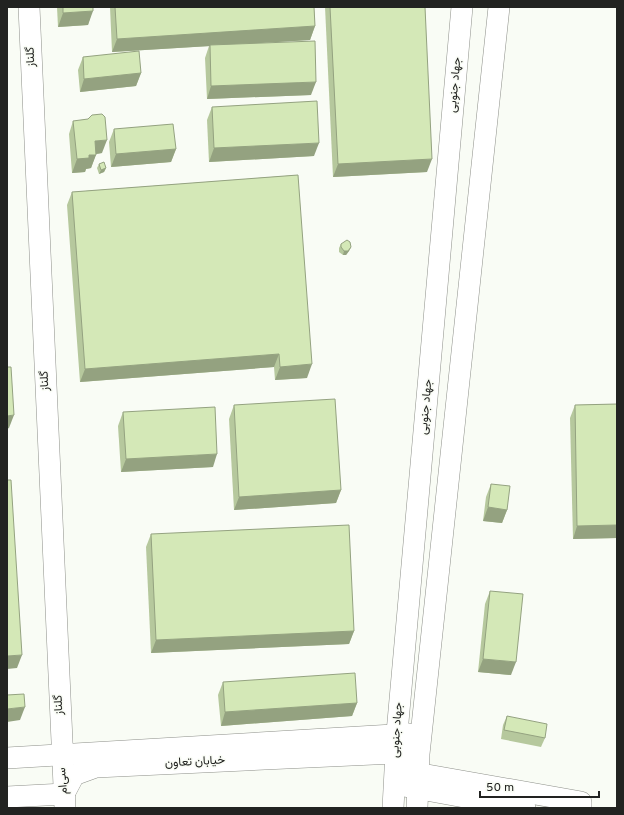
<svg xmlns="http://www.w3.org/2000/svg" width="624" height="815" font-family="Overpass,Vazirmatn,sans-serif">
<rect width="100%" height="100%" fill="#f9fcf5"/>
<g fill="none" stroke-linecap="round" stroke-linejoin="round">
<g stroke="#8e908a" stroke-width="22">
<g id="minor">
<path d="M29,7L65,808"/>
<path d="M7,758L410,734"/>
<path d="M404,771L581,802V808"/>
<path d="M404,786L525,808"/>
<path d="M64,794L74,775L96,767L395,753L408,754"/>
<path d="M7,797L64,794"/>
<path d="M393,808L397,733L462,7"/>
<path d="M417,808L419,754L499,7"/>
</g>
</g>
<use href="#minor" stroke="#fff" stroke-width="21"/>
</g>
<g fill="#b6c89d">
<path d="M57,7H93L88,25L58,27Z"/>
<path d="M110,7H314L315,26L310,40L257,43L311,95L207,99L205,58L209,46L112,52Z"/>
<path d="M325,7H425L427,172L333,177Z"/>
<path d="M83,57L141,73L136,86L80,92L78,70Z"/>
<path d="M212,107L314,156L209,162L207,120Z"/>
<path d="M73,121L102,153L96,154L91,168L86,169L85,172L72,173L69,134Z"/>
<path d="M114,129L176,149L171,162L111,167L109,142Z"/>
<path d="M99,164L106,168L104,172L99,174L97,168Z"/>
<path d="M298,175L307,378L275,380L274,367L80,382L67,205L72,192Z"/>
<path d="M341,244L351,247L349,251L346,255H343L339,252V248Z"/>
<path d="M617,404V538L573,539L570,418L575,405Z"/>
<path d="M234,405L341,490L336,503L234,510L229,419Z"/>
<path d="M123,412L213,467L121,472L118,426Z"/>
<path d="M491,484L507,510L502,523L483,521L486,497Z"/>
<path d="M151,534L354,631L349,644L151,653L146,547Z"/>
<path d="M490,591L511,675L478,672L485,604Z"/>
<path d="M223,682L357,703L352,716L221,726L218,695Z"/>
<path d="M507,716L545,738L541,747L501,739L503,725Z"/>
</g>
<g fill="#94a280">
<path d="M93,11L88,25L58,27L63,13Z"/>
<path d="M315,26L310,40L112,52L117,39Z"/>
<path d="M141,73L136,86L80,92L84,79Z"/>
<path d="M316,82L311,95L207,99L211,86Z"/>
<path d="M107,140L102,153L90,155L95,141Z"/>
<path d="M319,143L314,156L209,162L214,148Z"/>
<path d="M176,149L171,162L111,167L116,154Z"/>
<path d="M89,155H96L91,168L86,169L85,172L72,173L77,159Z"/>
<path d="M432,159L427,172L333,177L338,164Z"/>
<path d="M106,168L104,172L99,174L101,170Z"/>
<path d="M351,247L349,251L346,255H343L344,251Z"/>
<path d="M279,354L274,367L80,382L85,369Z"/>
<path d="M312,364L307,378L275,380L280,367Z"/>
<path d="M14,415L9,428L7,429V416Z"/>
<path d="M217,454L213,467L121,472L126,459Z"/>
<path d="M341,490L336,503L234,510L239,497Z"/>
<path d="M488,507L507,510L502,523L483,521Z"/>
<path d="M617,525V538L573,539L577,526Z"/>
<path d="M354,631L349,644L151,653L156,640Z"/>
<path d="M22,655L17,668L7,669V656Z"/>
<path d="M483,659L516,662L511,675L478,672Z"/>
<path d="M357,703L352,716L221,726L225,712Z"/>
<path d="M25,707L20,720L7,722V709Z"/>
</g>
<g fill="#d4e8b7" stroke="#94a280">
<path d="M63,7H93V11L63,13Z"/>
<path d="M115,7H314L315,26L117,39Z"/>
<path d="M330,7H425L432,159L338,164Z"/>
<path d="M315,41L316,82L211,86L210,45Z"/>
<path d="M139,51L141,73L84,79L83,57Z"/>
<path d="M317,101L319,143L214,148L212,107Z"/>
<path d="M102,114L105,117L107,140L95,141L96,155H89V158L77,159L73,121L88,119L92,115Z"/>
<path d="M173,124L176,149L116,154L114,129Z"/>
<path d="M104,162L106,168L101,170L99,164Z"/>
<path d="M298,175L312,364L280,367L279,354L85,369L72,192Z"/>
<path d="M347,240L350,242L351,247L348,251H344L341,247V244Z"/>
<path d="M7,367H11L14,415L7,416Z"/>
<path d="M335,399L341,490L239,497L234,405Z"/>
<path d="M617,404V525L577,526L575,405Z"/>
<path d="M215,407L217,454L126,459L123,412Z"/>
<path d="M7,480H11L22,655L7,656Z"/>
<path d="M491,484L510,486L507,510L488,507Z"/>
<path d="M349,525L354,631L156,640L151,534Z"/>
<path d="M490,591L523,594L516,662L483,659Z"/>
<path d="M355,673L357,703L225,712L223,682Z"/>
<path d="M24,694L25,707L7,709V695Z"/>
<path d="M507,716L547,724L545,738L504,730Z"/>
</g>
<g text-anchor="middle" dominant-baseline="central" stroke-width="3" stroke-linejoin="round" paint-order="stroke">
<g font-size="12" fill="#222321" stroke="#f9fcf5">
<text transform="translate(31 57) rotate(-92)">گلناز</text>
<text transform="translate(455 85) rotate(-85)">جهاد جنوبی</text>
<text transform="translate(45 381) rotate(-92)">گلناز</text>
<text transform="translate(426 407) rotate(-85)">جهاد جنوبی</text>
<text transform="translate(59 705) rotate(-92)">گلناز</text>
<text transform="translate(397 730) rotate(-86)">جهاد جنوبی</text>
<text transform="translate(195 762) rotate(-3)">خیابان تعاون</text>
<text transform="translate(63 781) rotate(-94)">سی‌ام</text>
</g>
</g>
<rect width="624" height="815" fill="none" stroke="#222321" stroke-width="16"/>
<path d="M480 791v6h119v-6" fill="none" stroke="#222321" stroke-width="2"/>
<text x="486" y="791" font-size="12" fill="#222321" stroke="#f9fcf5" stroke-width="3" paint-order="stroke">50 m</text>
</svg>
